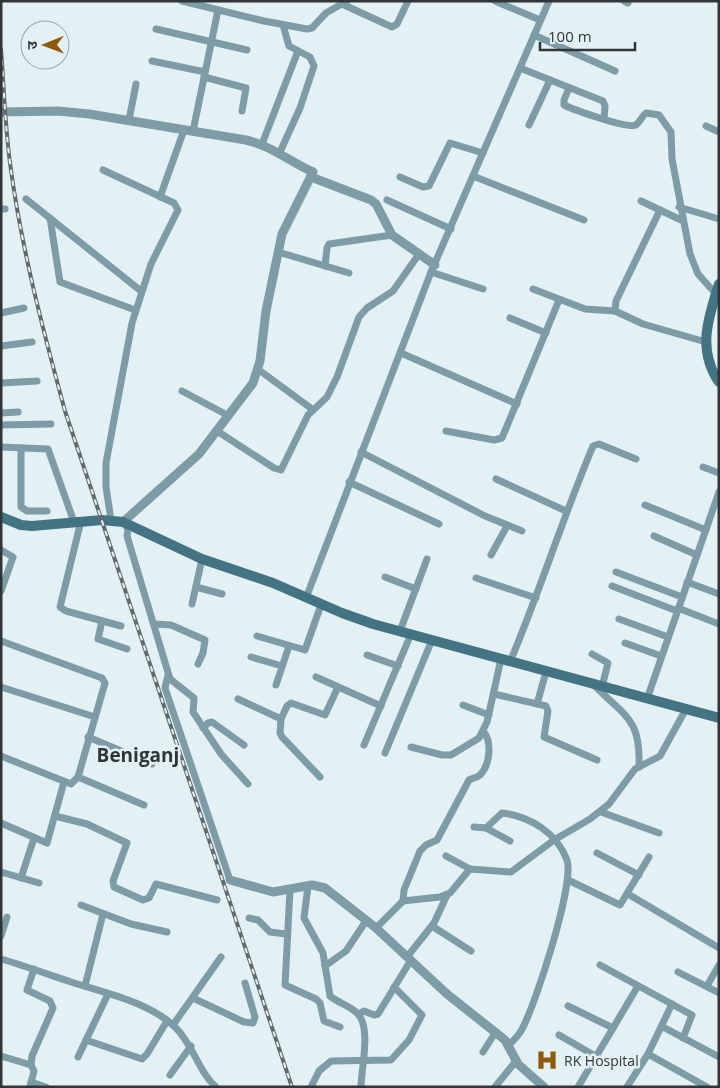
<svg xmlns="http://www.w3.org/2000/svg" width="720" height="1088" font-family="'Open Sans','Noto Sans Devanagari',sans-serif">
<rect width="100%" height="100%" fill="#e3f1f5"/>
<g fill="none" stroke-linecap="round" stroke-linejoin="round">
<g stroke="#7d9ca6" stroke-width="7">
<path d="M182,1L264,21L307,29L312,28L326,13L347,1"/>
<path d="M495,1L540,20"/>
<path d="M624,1L628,3"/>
<path d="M342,4L392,27L397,24L408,1"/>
<path d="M156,29L247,50"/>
<path d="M534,35L615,71"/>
<path d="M152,61L205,72"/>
<path d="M520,68L603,101L605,106L604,119"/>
<path d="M204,77L246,88L242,111"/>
<path d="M569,88L564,100V105C574,110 628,129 636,125C640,122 642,116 646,113L659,115L671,132L672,159L690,254L698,274L716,294"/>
<path d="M129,120L136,84"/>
<path d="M529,125L550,80"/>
<path d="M706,126L719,132"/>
<path d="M193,131L218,10"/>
<path d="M262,144L298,51"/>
<path d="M280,152L300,108L314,66L310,57L289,46L283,25"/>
<path d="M103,170L174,203L178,210L151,264L132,323L106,463V487L111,520"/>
<path d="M473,176L584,220"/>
<path d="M400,177L423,187L429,186L450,143L483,153"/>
<path d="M160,197L184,130"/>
<path d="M26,199L141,291"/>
<path d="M387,200L451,229"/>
<path d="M641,201L681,220"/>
<path d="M679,207L719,219"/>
<path d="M1,209H5"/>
<path d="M660,210L616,301L615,311L643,324L706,342"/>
<path d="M50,218L60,282L135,310"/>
<path d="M278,252L349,273"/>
<path d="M325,266L327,248L329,244L392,235"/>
<path d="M431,272L483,289"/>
<path d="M533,289L585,309L615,311"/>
<path d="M1,313L24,308"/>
<path d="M510,318L546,333"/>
<path d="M1,346L32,342"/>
<path d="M401,353L517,404"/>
<path d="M259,370L312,409"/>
<path d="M1,383L37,381"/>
<path d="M182,391L229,416"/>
<path d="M1,413L18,412"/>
<path d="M1,425L51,424"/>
<path d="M217,431L274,468L281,470L308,415L327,397L337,377L359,317L367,308L393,291L419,254"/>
<path d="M446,431L494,440L502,438L559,300"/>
<path d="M1,447L48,449L74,522"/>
<path d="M21,448V507L27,511H47"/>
<path d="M361,452L485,516L522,531"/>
<path d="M703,467L719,473"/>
<path d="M496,479L566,511"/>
<path d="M349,482L439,524"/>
<path d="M645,505L706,530"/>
<path d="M81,521L60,607L66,611L121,626"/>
<path d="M123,522L128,529L127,536L170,679L194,698L193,712L221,754L248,784"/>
<path d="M654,536L697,555"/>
<path d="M1,550L13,557L1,591"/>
<path d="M491,555L507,526"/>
<path d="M616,572L682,597"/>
<path d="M385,577L416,589"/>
<path d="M476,578L536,598"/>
<path d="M687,582L719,594"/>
<path d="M612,586L677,611"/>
<path d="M196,587L222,594"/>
<path d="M306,598L431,272L549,1"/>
<path d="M192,604L202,559"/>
<path d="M678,608L719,624"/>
<path d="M619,619L668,637"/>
<path d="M102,621L98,639L127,649"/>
<path d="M154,624L171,625L205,640L203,653L198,664"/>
<path d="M400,631L427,559"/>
<path d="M257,636L305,650L321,605"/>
<path d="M1,641L102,678L105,683L78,777L71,784L1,756"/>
<path d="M625,643L661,656"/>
<path d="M592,654L608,663L602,687"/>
<path d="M367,655L398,666"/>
<path d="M251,657L282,666"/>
<path d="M510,662C540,591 563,517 593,446L599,444L636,459"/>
<path d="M168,675L165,688L230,880"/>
<path d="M316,677L381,706"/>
<path d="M276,685L289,646"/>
<path d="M594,685C625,717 641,718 639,767"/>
<path d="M1,687L95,717"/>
<path d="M494,694L546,706L548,711L544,737L597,760"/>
<path d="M238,699L281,719L280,733L282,737L320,777"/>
<path d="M647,699L719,492"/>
<path d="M537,704L546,672"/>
<path d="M463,705L489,715"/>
<path d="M281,719L287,706L291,703L325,715L338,687"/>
<path d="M203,728L208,723L212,722L244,745"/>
<path d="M88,737L152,764"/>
<path d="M364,745L411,634"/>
<path d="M411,747L442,755H451L479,738L487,722L501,659"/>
<path d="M385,753L432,640"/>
<path d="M78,777L144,805"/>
<path d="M601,812L659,833"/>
<path d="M55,816L87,824L127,843L113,881L114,887L143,900L149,898L156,884L217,900"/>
<path d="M1,823L47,843L64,782"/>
<path d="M474,827L486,828L502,813C530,816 557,833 567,860C575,883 535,1007 521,1031C518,1036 513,1041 509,1045"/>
<path d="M486,828L510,841"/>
<path d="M597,853L639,875"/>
<path d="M446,856L470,869"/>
<path d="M1,872L39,883"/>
<path d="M21,878L34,838"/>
<path d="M568,880L620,905L649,857"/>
<path d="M308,886L304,918L323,953L330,996C338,1003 349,1005 357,1013C372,1027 361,1068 361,1087"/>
<path d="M290,890L285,985L316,999L320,1003L324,1021L340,1027"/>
<path d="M628,894L719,948"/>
<path d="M403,901L404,890L420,851L426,845L437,840L469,780C472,778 477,778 480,775C490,765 492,743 484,732"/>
<path d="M81,905L131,924L167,932"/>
<path d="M249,918L258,920L270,932L286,934"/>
<path d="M432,926L471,951"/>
<path d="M376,928L403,901L440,897L450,893L470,869L511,872L554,840L590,819L609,804L635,769L660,756L686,709"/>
<path d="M1,936L7,917"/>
<path d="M407,957L434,923L447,895"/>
<path d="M1,959C25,966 47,974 71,982C105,993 149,1002 175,1027C193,1044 198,1071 216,1087"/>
<path d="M600,965L692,1015L683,1038"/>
<path d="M325,966L346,951L366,921"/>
<path d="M678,972L719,993"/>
<path d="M85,986L103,914"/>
<path d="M707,986L719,965"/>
<path d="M193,998L244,1022L253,1023L255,1017L245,983"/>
<path d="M568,1006L613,1028"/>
<path d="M359,1014L364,1011L374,1015L378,1014L411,960"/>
<path d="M173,1025L221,957"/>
<path d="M663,1027L719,1057"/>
<path d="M559,1035L597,1057"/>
<path d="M86,1040L142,1059L147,1054L167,1021"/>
<path d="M483,1052L495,1033"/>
<path d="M648,1054L707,1087"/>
<path d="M1,1056L31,1065"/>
<path d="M78,1057L108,994"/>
<path d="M170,1075L191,1046"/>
<path d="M31,1082L46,1087"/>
<path d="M30,1087L34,1071L31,1065L32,1056L53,1008L50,1001L27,990L34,969"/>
<path d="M311,1087L319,1071L331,1061L391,1060L409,1040L422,1015L394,987"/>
<path d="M495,1087L516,1061"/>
<path d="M578,1087L638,986"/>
<path d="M627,1087L648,1054L672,1004"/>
</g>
<g stroke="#7d9ca6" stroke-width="9">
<path d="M1,112L58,111L89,114L246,140C272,146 290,162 313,172L282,234L266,311L260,361L253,383L199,454L123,522"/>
<path d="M311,177L371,200L376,204L392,235L435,265"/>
<path d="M230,880L273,892L312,885L325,888L376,928L447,994L505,1040L518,1064L544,1087"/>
</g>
<g stroke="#447483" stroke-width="10">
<path d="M719,284C708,318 697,350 719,382"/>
<path d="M1,517L21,525L32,526L102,520L123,522L202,559L273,583L342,613L373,624L719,718"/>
</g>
<g stroke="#626a6c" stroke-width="4">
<path id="rail" d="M1,49C4,87 5,125 10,163C21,247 43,330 65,411L292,1087"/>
</g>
<use href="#rail" stroke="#e3f1f5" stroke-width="2" stroke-dasharray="5.5" stroke-linecap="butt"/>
</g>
<defs>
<g id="hospital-bare" transform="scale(1.725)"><path d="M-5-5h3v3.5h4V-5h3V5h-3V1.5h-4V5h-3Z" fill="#905a0e" stroke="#e3f1f5" stroke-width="2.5" paint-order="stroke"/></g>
</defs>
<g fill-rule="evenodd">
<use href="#hospital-bare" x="547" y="1060"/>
</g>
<g text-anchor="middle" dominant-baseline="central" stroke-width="5" stroke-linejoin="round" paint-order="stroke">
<g font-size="14" fill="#303637" stroke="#e3f1f5" text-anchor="start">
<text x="564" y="1060">RK Hospital</text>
</g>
<g font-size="19" font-weight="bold" fill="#303637" stroke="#e3f1f5">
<text x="138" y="755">Beniganj</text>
</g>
</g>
<rect width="720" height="1088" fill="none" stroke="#303637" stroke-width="5"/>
<g transform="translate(45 45) rotate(269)"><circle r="24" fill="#e3f1f5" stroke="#9ba6a9"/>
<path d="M0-4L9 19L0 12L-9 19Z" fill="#905a0e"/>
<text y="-8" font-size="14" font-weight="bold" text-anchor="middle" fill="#303637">उ</text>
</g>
<path d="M540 42v8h95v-8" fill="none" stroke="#303637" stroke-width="2.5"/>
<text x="548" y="42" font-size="15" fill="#303637" stroke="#e3f1f5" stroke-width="4" paint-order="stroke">100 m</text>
</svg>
